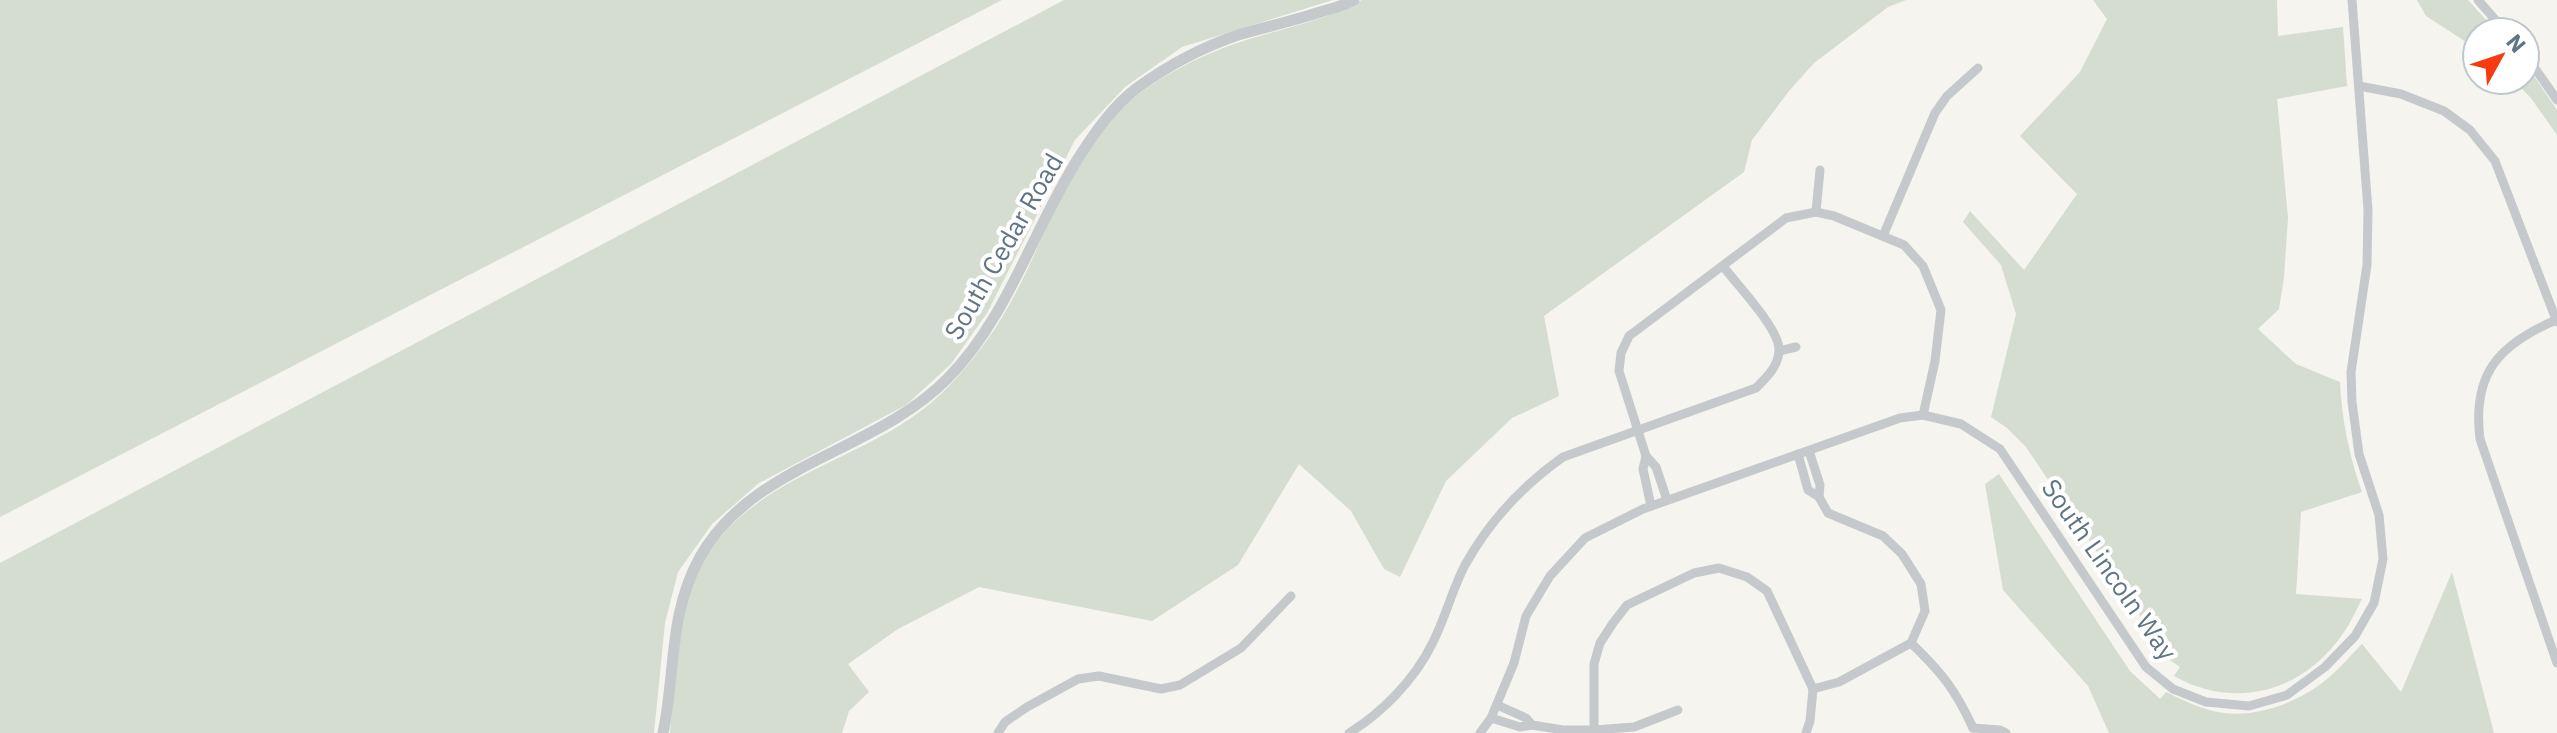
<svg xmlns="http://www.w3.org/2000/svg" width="2557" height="733" font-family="'IBM Plex Sans',sans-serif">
<rect width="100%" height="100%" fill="#f5f4ef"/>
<g fill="#d5dcd0">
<path d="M0,0H1002L0,517Z"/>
<path d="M1064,0H1333L1182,47L1125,87L1075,140L987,313L951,364L906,405L759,483L712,524L678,572L665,623L654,733H0V563Z"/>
<path d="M1362,0H1906L1888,7L1814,63L1789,91L1752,140L1744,172L1544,316L1559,396L1512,418L1446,481L1400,577L1384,569L1351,511L1299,464L1238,565L1152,621L979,587L898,629L848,664L869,692L849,711L842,733H670C676,675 673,608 706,557C760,470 872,461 942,393C967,368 991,338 1008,307C1044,245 1070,151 1126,104C1159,77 1196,57 1237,43C1279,29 1323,22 1362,0Z"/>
<path d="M2093,0H2277L2278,36L2343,27L2347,86L2277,99L2288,218L2284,277L2279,309L2258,329L2296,364L2340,382C2342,421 2349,455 2362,492L2301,512L2296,594L2362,599C2356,610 2351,622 2344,632C2305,691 2236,711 2174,676L2180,667L2170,660L2026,447L2007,428L1991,417L2016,314L2001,265L1963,222L1970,211L2024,270L2077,194L2020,136L2080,72L2107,19Z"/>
<path d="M2417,0H2468L2497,32H2477V49L2426,16Z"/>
<path d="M2525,63L2557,110V135L2531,98L2513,80H2525Z"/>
<path d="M1999,474L2130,671L2160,699L2166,692C2179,698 2192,705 2206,709C2244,722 2292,706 2322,683C2337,672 2349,657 2362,644L2401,692L2452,572L2494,733H2109L2088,686L2003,590L1985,484Z"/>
</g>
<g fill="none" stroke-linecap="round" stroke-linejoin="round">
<g stroke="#c6c9cc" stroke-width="9">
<path d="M2478,0L2506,32"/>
<path d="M2525,54L2557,100"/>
<path d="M2359,86L2401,94L2444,111L2470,130L2495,161L2557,322"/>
<path d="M1816,212L1820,170"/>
<path d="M1883,236L1935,113L1947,96L1978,68"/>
<path d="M2556,320C2498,345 2472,374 2480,439L2557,663"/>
<path d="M1779,351L1796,347"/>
<path d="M1809,451L1820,485L1819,497"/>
<path d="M1798,454L1808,490L1819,497L1828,513L1883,536L1902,554L1921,584L1925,611L1911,643L1839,682L1813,689"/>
<path d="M1646,456L1643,469L1651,506"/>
<path d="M1667,500L1656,467L1646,456L1619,371L1621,353L1629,336L1786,218L1816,212L1834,216L1904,245L1923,266L1941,310L1935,361L1923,415"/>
<path d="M1911,643C1942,673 1955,689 1973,728"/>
<path d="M1497,705L1526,718L1532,725"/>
<path d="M1491,718L1520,727L1532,725L1563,730H1594L1634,727L1678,710"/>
<path d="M1973,728L2000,730L2006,733"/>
<path d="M998,733L1005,722L1027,707L1078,679L1099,676L1161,689L1180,685L1241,648L1291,596"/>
<path d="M1349,733C1382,713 1415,679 1432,644C1445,619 1452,590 1465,565C1490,520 1522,486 1563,457L1756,388C1766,378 1778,367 1779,351C1781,330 1736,284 1723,266"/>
<path d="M1480,733L1491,718L1514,663L1526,616L1550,576L1585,538L1643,509L1900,418L1923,415L1961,424L2000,449L2146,667L2173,689L2206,702L2249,706L2287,695L2325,667L2355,636L2374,603L2383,559L2379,515L2359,454L2352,402L2351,372L2367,265L2368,210L2352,0"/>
<path d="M1594,733V664L1600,643L1613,623L1627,605L1694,573L1719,568L1747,577L1767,591L1813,689"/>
<path d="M1806,733L1810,721L1813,689"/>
</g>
<path stroke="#c6c9cc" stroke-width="11" d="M663,733C676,672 668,615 700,557C752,464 875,452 947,379C1008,318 1033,229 1079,157C1095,132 1113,106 1137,88C1170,64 1200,48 1238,35C1265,27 1293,21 1320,12C1331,9 1343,6 1354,0"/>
</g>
<g text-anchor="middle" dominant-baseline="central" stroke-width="8" stroke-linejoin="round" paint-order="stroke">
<g font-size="26" fill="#607584" stroke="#fff">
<text transform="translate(1003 246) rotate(-60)">South Cedar Road</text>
<text transform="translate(2110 569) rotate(55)">South Lincoln Way</text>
</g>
</g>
<g transform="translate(2501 56) rotate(50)"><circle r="38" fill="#ffffff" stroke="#bfc8ce" stroke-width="2"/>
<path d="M0-6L14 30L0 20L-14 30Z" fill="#f53b0f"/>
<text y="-12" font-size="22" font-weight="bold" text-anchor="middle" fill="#607584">N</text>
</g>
</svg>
